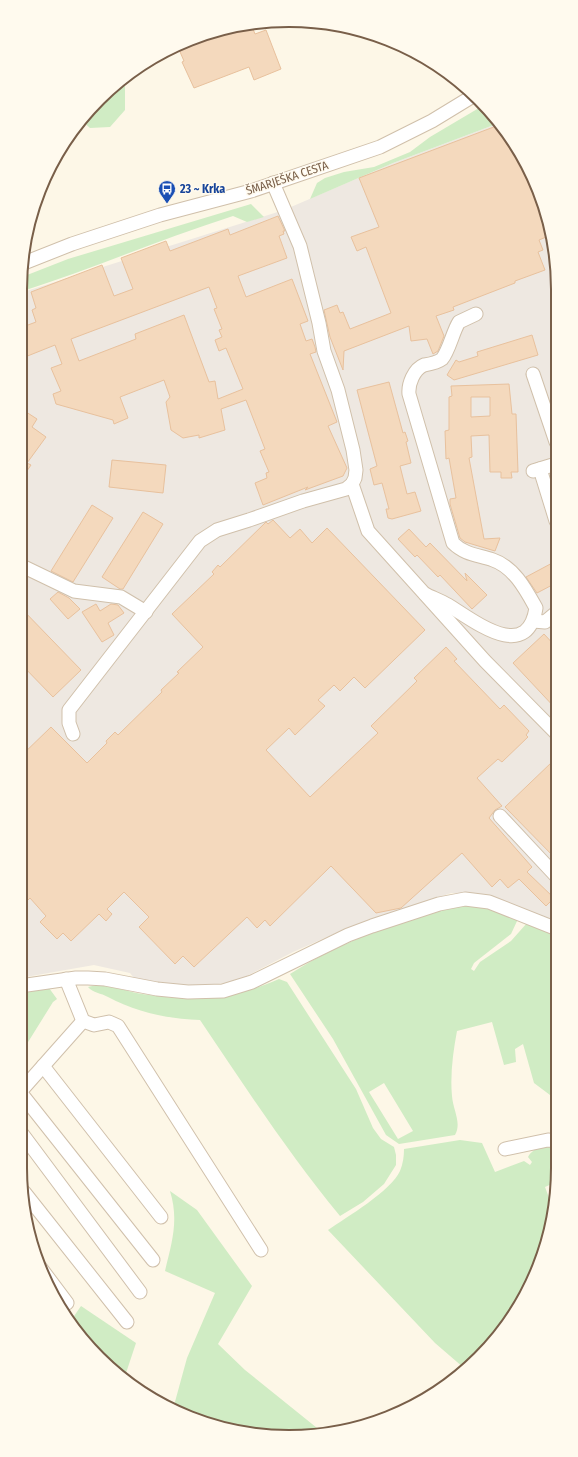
<svg xmlns="http://www.w3.org/2000/svg" width="578" height="1457" font-family="'Fira Sans Condensed',sans-serif">
<rect width="100%" height="100%" fill="#fdf7e7"/>
<path fill="#eee8e1" d="M499,123L537,186L556,254L557,922L490,897L472,893H451L343,930L293,952L241,979L226,983L202,986L173,985L134,978L130,973L94,965L20,978V293L284,210L393,163Z"/>
<g fill="#d0ecc4" fill-rule="evenodd">
<path d="M120,80L125,85V110L110,127L90,128L81,120L87,112Z"/>
<path d="M484,105L491,112L499,123L393,163L310,199L317,183L325,178L344,172L374,167L410,152L430,137Z"/>
<path d="M251,204L264,217L247,222L233,216C161,239 92,269 20,292L22,277L68,259Z"/>
<path d="M466,903H477L518,919L511,934L474,963L471,969L474,971L480,962L511,941L527,923L557,934L558,1105L550,1095L534,1083L523,1044L515,1049L516,1062L504,1065L492,1022L457,1031C453,1052 450,1075 452,1096C453,1110 462,1123 455,1135L399,1144L386,1135L333,1039L290,974C347,938 401,921 466,903ZM384,1083L413,1131L398,1139L369,1092Z"/>
<path d="M279,979L287,982L356,1089L373,1128L381,1139L394,1147L396,1155V1165L384,1184L363,1202L340,1216C289,1154 245,1087 200,1020C168,1019 136,1012 108,997C101,993 93,993 88,987C107,982 123,991 142,994C195,1002 230,1000 279,979Z"/>
<path d="M49,988L57,999L53,1002L20,1055V993Z"/>
<path d="M460,1140L482,1143L495,1172L524,1161L530,1165L532,1162L528,1157C534,1146 547,1146 558,1144V1168L556,1182L545,1187L552,1206L544,1254L502,1332L464,1368L435,1343L328,1230C347,1217 391,1191 400,1171C403,1164 404,1156 404,1149Z"/>
<path d="M170,1191L197,1210L252,1286L218,1344L245,1370L322,1432L254,1435L203,1423L173,1409L187,1358L215,1293L165,1271C172,1242 179,1220 170,1191Z"/>
<path d="M81,1306L136,1343L125,1376L87,1345L70,1322Z"/>
</g>
<g fill="#f4d9bd" stroke="#e8c19d" fill-rule="evenodd">
<path d="M251,24L255,34L266,30L281,69L254,80L249,67L194,88L182,62L184,61L177,45L219,29Z"/>
<path d="M499,125L537,186L551,235L539,240L543,250L538,252L545,270L515,281V283L453,307L454,310L436,316L444,336L438,351L433,354L427,339L411,341L409,326L344,351L343,370L330,337L324,310L337,305L340,313L343,312L350,329L391,313L366,247L357,251L351,237L379,227L359,178Z"/>
<path d="M278,216L285,231H283L284,234L279,236L287,258L238,276L246,297L292,279L308,321L300,324L306,341L312,339L315,347L316,352L310,354L337,422L328,426L347,468L343,476L305,490L308,487L263,505L255,483L267,478L266,473L269,472L260,451L265,449L246,400L221,409L225,430L199,438V435L183,438L171,430L166,402L170,397L164,380L120,397L128,418L114,424L113,420L56,404L53,394L61,391L51,368L62,364L55,345L20,359V328L36,322L32,310L36,308L31,292L102,265L114,296L133,289L121,258L166,241L170,251L228,229L230,235ZM209,287L217,308L214,309L222,329L219,330L222,337L215,340L219,351L226,348L243,389L218,399L215,381L209,382L184,315L135,334L136,339L79,361L71,339Z"/>
<path d="M532,335L538,355L454,380L447,375L456,360L459,362L478,356L477,352Z"/>
<path d="M389,382L403,433L405,432L408,441L406,442L411,463L400,466L407,494L415,492L421,511L392,519L388,518L386,509H389L382,483L374,485L370,469L377,466L357,390Z"/>
<path d="M509,384L512,414H516L518,472H511L512,478H501V472H490L489,435L471,436L472,457L469,458L484,539L500,538L495,551L465,542L460,538L450,504V499L456,498L449,458L446,459L445,431L449,430V397L452,396L451,386ZM471,397H490V416L471,417Z"/>
<path d="M20,408L37,419L32,427L46,437L27,463L31,465L20,481Z"/>
<path d="M112,460L166,465L163,493L109,487Z"/>
<path d="M92,505L113,518L73,582L51,571Z"/>
<path d="M143,512L163,524L123,589H120L102,577Z"/>
<path d="M273,520L290,538L300,529L312,543L327,528L425,630L365,688L354,677L340,691L334,685L318,700L325,706L295,735L289,728L266,750L310,797L378,733L371,726L417,681L414,678L446,647L457,659L454,661L500,709L504,705L529,731L526,735L528,737L502,762L498,759L477,778L502,806L495,810L489,818L532,867L527,872L554,898L546,906L519,879L508,888L500,879L492,887L462,853L401,908L376,913L331,866L270,926L265,920L257,928L247,917L194,967L183,956L175,964L139,927L149,917L124,892L107,909L112,914L106,921L99,914L71,941L63,933L57,939L40,922L46,916L30,898L20,908V757L51,727L87,763L107,743L106,741L115,732L118,735L162,692L161,690L179,673L177,672L203,647L172,614L214,574L212,572L218,565L220,567L266,522L268,524Z"/>
<path d="M409,529L426,547L430,543L467,581L465,573L487,595L472,609L440,575L438,577L417,555L415,557L398,539Z"/>
<path d="M556,561V583L537,593L526,577Z"/>
<path d="M58,592L69,598L80,609L68,619L50,599Z"/>
<path d="M96,604L100,611L111,604L118,605L124,613L108,623L114,635L102,642L82,612Z"/>
<path d="M20,607L81,670L53,697L20,663Z"/>
<path d="M544,634L557,648V710L513,663Z"/>
<path d="M552,762L557,767V860L505,807Z"/>
</g>
<g fill="none" stroke-linecap="round" stroke-linejoin="round">
<g stroke="#d0c0ab" stroke-width="15">
<g id="minor">
<path d="M24,263L72,244L160,215L251,191L380,147L432,121L473,96"/>
<path d="M533,374L556,442"/>
<path d="M540,469L556,521"/>
<path d="M533,471L556,464"/>
<path d="M352,484L368,531L485,661L557,734"/>
<path d="M20,565L74,591L121,597L146,612"/>
<path d="M425,594C433,598 441,601 448,605C473,620 527,664 536,608C526,590 514,567 493,560C479,555 465,555 453,543L409,394C408,384 414,369 424,365C430,364 437,363 442,359C449,351 453,331 459,322L476,314"/>
<path d="M534,621L545,622L557,612"/>
<path d="M73,734L69,723V710L200,541L217,530L249,520L303,501L346,489L352,484L355,478L356,470L353,450L338,390L324,351L319,323L300,246L273,183"/>
<path d="M500,816L557,877"/>
<path d="M66,979L83,1021L94,1025L109,1022L118,1026L261,1250"/>
<path d="M20,986L76,978H88L105,979L157,989L188,992L223,991L252,982L348,935L372,926L439,904L465,899L489,902L557,929"/>
<path d="M43,1066L161,1217"/>
<path d="M20,1092L153,1260"/>
<path d="M20,1092L83,1021"/>
<path d="M20,1131L140,1292"/>
<path d="M505,1149L548,1140L558,1141"/>
<path d="M24,1192L127,1322"/>
<path d="M40,1267L67,1303"/>
</g>
</g>
<use href="#minor" stroke="#fff" stroke-width="13"/>
</g>
<defs>
<g id="bus-pin" transform="scale(0.9)"><path d="M0 17L-7.5 6A9.5 9.5 0 1 1 7.5 6Z" fill="#1a4fb4" stroke="#fffaee"/><path d="M-5-6H5V4H4V6H2V4H-2V6H-4V4H-5ZM-3.5-4V0h7V-4ZM-3.5 1.2v1.5H-2V1.2ZM2 1.2v1.5H3.5V1.2Z" fill="#fff"/></g>
</defs>
<g fill-rule="evenodd">
<use href="#bus-pin" x="167" y="189"/>
</g>
<g text-anchor="middle" dominant-baseline="central" stroke-width="3" stroke-linejoin="round" paint-order="stroke">
<g font-size="12" fill="#795f49" stroke="#fffaee">
<text transform="translate(287 178) rotate(-18)">ŠMARJEŠKA CESTA</text>
</g>
<g font-size="12" font-weight="bold" fill="#164399" stroke="#fffaee" text-anchor="start">
<text x="180" y="189">23 ~ Krka</text>
</g>
</g>
<path d="M0 0H578V1457H0ZM289 27H289A262 262 0 0 1 551 289V1168A262 262 0 0 1 289 1430H289A262 262 0 0 1 27 1168V289A262 262 0 0 1 289 27Z" fill="#fffaee" fill-rule="evenodd"/>
<path fill="none" stroke="#795f49" stroke-width="2" d="M289 27H289A262 262 0 0 1 551 289V1168A262 262 0 0 1 289 1430H289A262 262 0 0 1 27 1168V289A262 262 0 0 1 289 27Z"/>
</svg>
